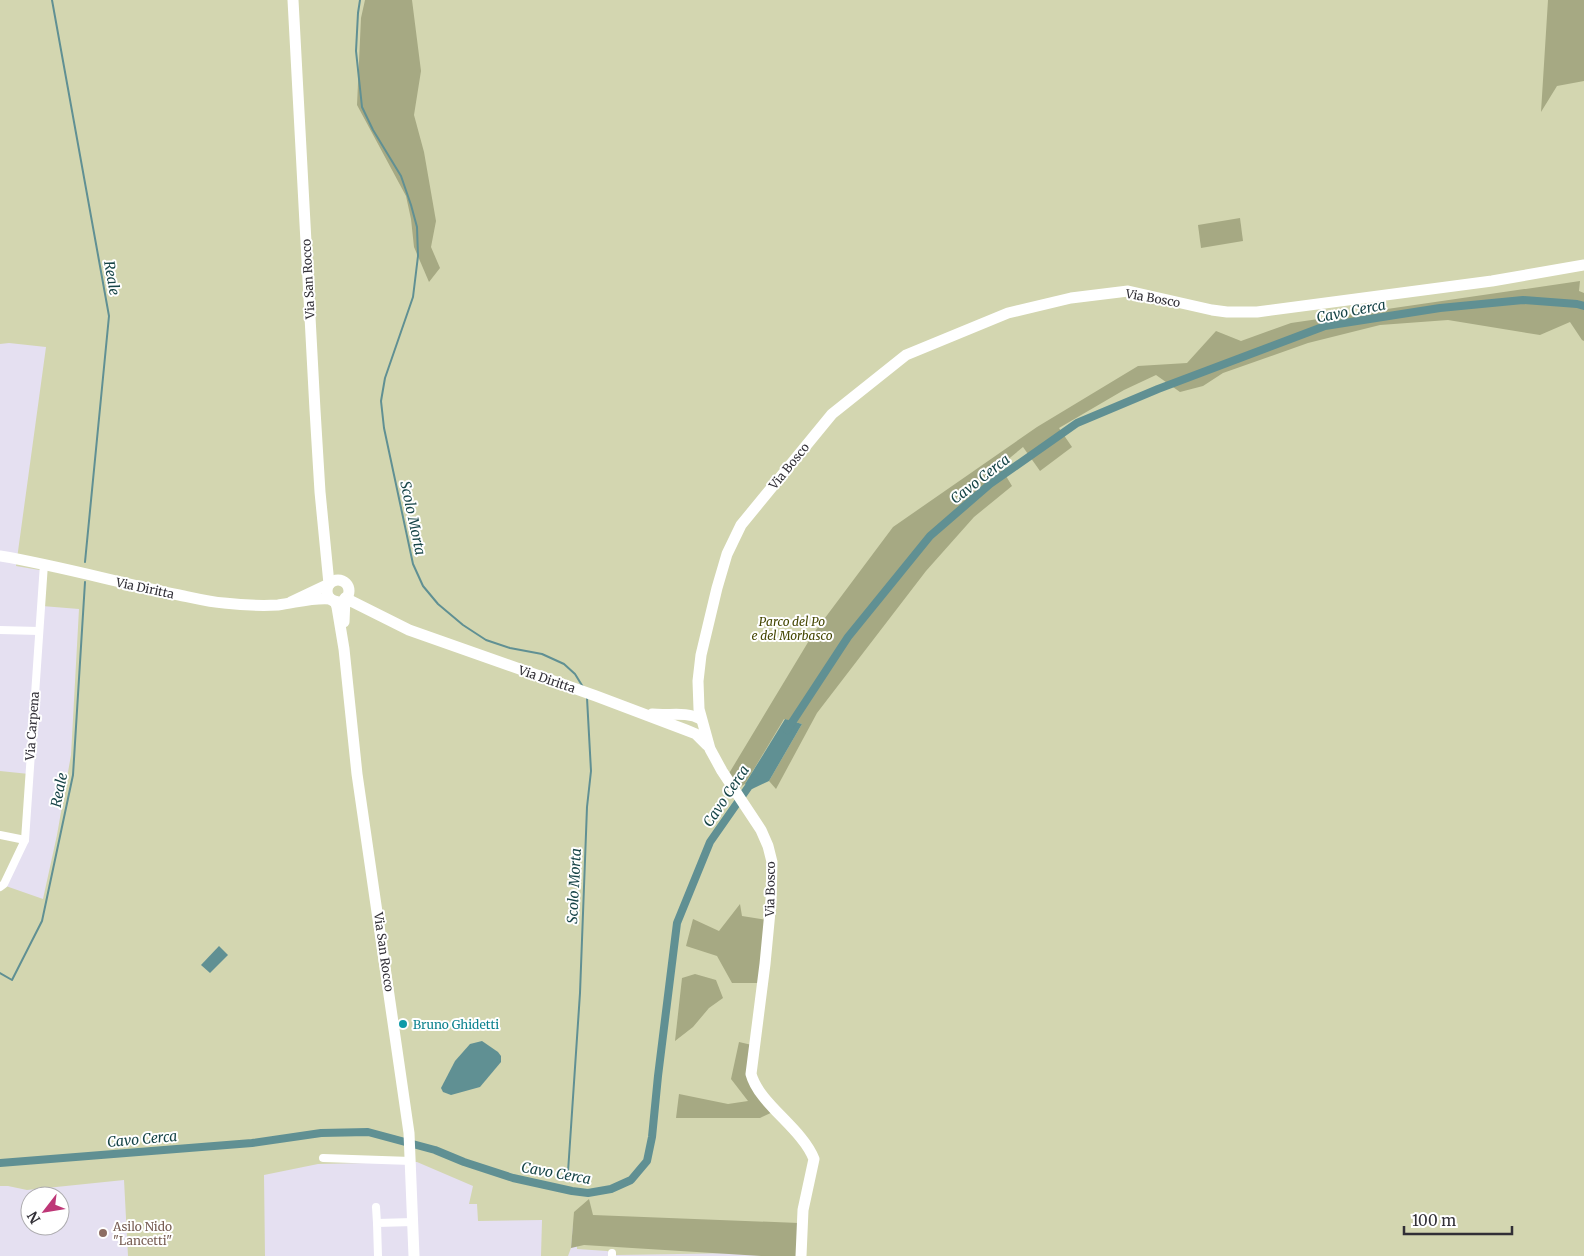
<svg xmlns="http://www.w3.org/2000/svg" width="1584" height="1256" font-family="Merriweather,serif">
<rect width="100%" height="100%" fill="#e5e0f1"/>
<path fill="#d3d6b0" d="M0,0H1584V1256H783L741,1253L615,1255L607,1251L577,1249V1227L573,1225L571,1248L568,1256H541L542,1220L478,1221L477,1204H469L473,1186L417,1162L318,1164L264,1175L265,1256H128L124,1180L27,1190L8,1186H0V771L29,774L25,841L3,885L43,899L57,835L71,755L79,609L42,606L45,571L16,566L46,347L9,343L0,344Z"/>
<g fill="#a6a983">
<path d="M365,0H412L421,71L414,115L424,152L436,221L431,247L440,268L429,282L414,247L411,219L406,196L357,105L361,18Z"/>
<path d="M1548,0H1584V81L1557,86L1541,112Z"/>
<path d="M1240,218L1243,241L1201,248L1198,225Z"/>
<path d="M1580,281L1579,291L1584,293V341L1582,340L1570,322L1540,335L1448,320L1380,325L1308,343L1223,373L1203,386L1180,392L1156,375L1124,390L1059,428L1072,447L1040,471L1023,447L1000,466L1012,486L974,517L926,571L817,713L776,789L769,781L802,724L784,719L745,784L737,789L728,775L813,634L893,527L1037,427L1138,366L1187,363L1216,331L1241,341L1291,323Z"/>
<path d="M740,904L742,916L767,920L758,983H732L717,956L686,946L693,919L719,931Z"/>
<path d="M695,974L716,980L723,998L709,1008L693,1027L675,1041L682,978Z"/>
<path d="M739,1042L752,1045L750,1074L777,1110L760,1118H676L679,1094L728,1104L748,1101L731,1079Z"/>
<path d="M589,1199L593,1215L799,1223V1256H761L584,1245L571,1248L574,1212Z"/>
</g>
<g fill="#609093">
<path d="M785,719L802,724L769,781L752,789L745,784Z"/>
<path d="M219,946L228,955L210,973L201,965Z"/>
<path d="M482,1041L498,1052L501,1056V1062L480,1087L451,1095L443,1092L441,1088L455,1061L470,1044Z"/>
</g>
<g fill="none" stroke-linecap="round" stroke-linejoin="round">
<g stroke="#609093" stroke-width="2">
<path d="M52,0L109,316L85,562"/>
<path d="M360,0L358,13L356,51L362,107L373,130L401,176L411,205L417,227L418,256L413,297L385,378L381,401L384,428L413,564L423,586L438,604L463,625L486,640L510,648L542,654L564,664L575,674L583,687"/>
<path d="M0,973L12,980L42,921L73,775L85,582"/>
<path d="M568,1172L580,993L587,807L591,771L587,698"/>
</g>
<g stroke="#609093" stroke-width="8">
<path d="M787,730L848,637L930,536L990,484L1077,423L1158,389L1325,326L1440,308L1523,300L1577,304L1584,306"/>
<path d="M0,1163L252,1143L321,1133L368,1132L435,1150L464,1162L513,1178L572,1191L588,1193L611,1189L631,1180L647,1161L652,1137L658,1076L677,923L710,842L754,779"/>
</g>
<g stroke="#fff" stroke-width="8">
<path d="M0,630L39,631"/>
<path d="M0,835L25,840"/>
<path d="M0,887L4,884L25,840L44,564"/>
<path d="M323,1158L411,1161"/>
<path d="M376,1207L377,1223"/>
<path d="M612,1253V1256"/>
<path d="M378,1256L377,1223L413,1222"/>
</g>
<g stroke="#fff" stroke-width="11">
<path d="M0,556C60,566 119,583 179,595C194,598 209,602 224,603C242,605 260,606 278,605C295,603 313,597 331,599"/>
<circle cx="338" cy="591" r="11"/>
<path d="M335,601L337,607L344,649L357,774L409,1133L414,1256"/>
<path d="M291,602L329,584L320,492L315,410L293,0"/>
<path d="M344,622L345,598L409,630L596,696L686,730L696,734L707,745"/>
<path d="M652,714C669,716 685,711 701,719"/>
<path d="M801,1256L803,1210L814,1159C802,1128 759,1104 751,1074L765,964L771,901L772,862L768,846L761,830L722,771L710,749L699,709L698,681L701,655L717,588L727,554L741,525L832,414L906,355L1008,313L1071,298L1128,291L1212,310L1227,312H1257L1492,281L1584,265"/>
</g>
</g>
<circle fill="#0f9aa8" stroke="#fff" stroke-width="2" cx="403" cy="1024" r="5"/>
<circle fill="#8d6e63" stroke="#fff" stroke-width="2" cx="103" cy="1233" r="5"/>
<g text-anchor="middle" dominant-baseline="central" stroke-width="4" stroke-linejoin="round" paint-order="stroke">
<g font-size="12" fill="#312f36" stroke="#fff">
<text transform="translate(308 279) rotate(-93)">Via San Rocco</text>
<text transform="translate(1153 298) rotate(10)">Via Bosco</text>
<text transform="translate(789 466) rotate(-51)">Via Bosco</text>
<text transform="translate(145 588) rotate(12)">Via Diritta</text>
<text transform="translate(547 679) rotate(19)">Via Diritta</text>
<text transform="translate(32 726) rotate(-86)">Via Carpena</text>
<text transform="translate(770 889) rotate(-89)">Via Bosco</text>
<text transform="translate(384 952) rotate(82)">Via San Rocco</text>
</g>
<g font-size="12" font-style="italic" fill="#444602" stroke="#fff">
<text x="792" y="621">Parco del Po<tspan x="792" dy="14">e del Morbasco</tspan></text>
</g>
<g font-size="12" fill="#0d838f" stroke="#fff" text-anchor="start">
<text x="413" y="1024">Bruno Ghidetti</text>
</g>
<g font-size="12" fill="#785e54" stroke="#fff" text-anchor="start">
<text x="113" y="1226">Asilo Nido<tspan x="113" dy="14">"Lancetti"</tspan></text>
</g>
<g font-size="14" font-style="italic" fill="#164447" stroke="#fff">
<text transform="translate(112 278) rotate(80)">Reale</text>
<text transform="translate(1351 311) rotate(-11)">Cavo Cerca</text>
<text transform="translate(980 479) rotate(-38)">Cavo Cerca</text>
<text transform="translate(413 518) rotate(78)">Scolo Morta</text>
<text transform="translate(59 790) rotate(-79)">Reale</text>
<text transform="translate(726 796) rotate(-56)">Cavo Cerca</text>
<text transform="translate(574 886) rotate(-87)">Scolo Morta</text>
<text transform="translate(142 1139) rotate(-5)">Cavo Cerca</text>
<text transform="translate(556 1173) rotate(10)">Cavo Cerca</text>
</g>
</g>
<g transform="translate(45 1211) rotate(239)"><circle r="24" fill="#ffffff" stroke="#adacaf"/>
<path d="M0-4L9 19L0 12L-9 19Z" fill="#be3777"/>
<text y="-8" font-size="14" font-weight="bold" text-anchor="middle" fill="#312f36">N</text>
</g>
<path d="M1404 1226v8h108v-8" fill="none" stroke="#312f36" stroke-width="2.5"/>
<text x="1412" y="1226" font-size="15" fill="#312f36" stroke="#ffffff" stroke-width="4" paint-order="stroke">100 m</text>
</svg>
